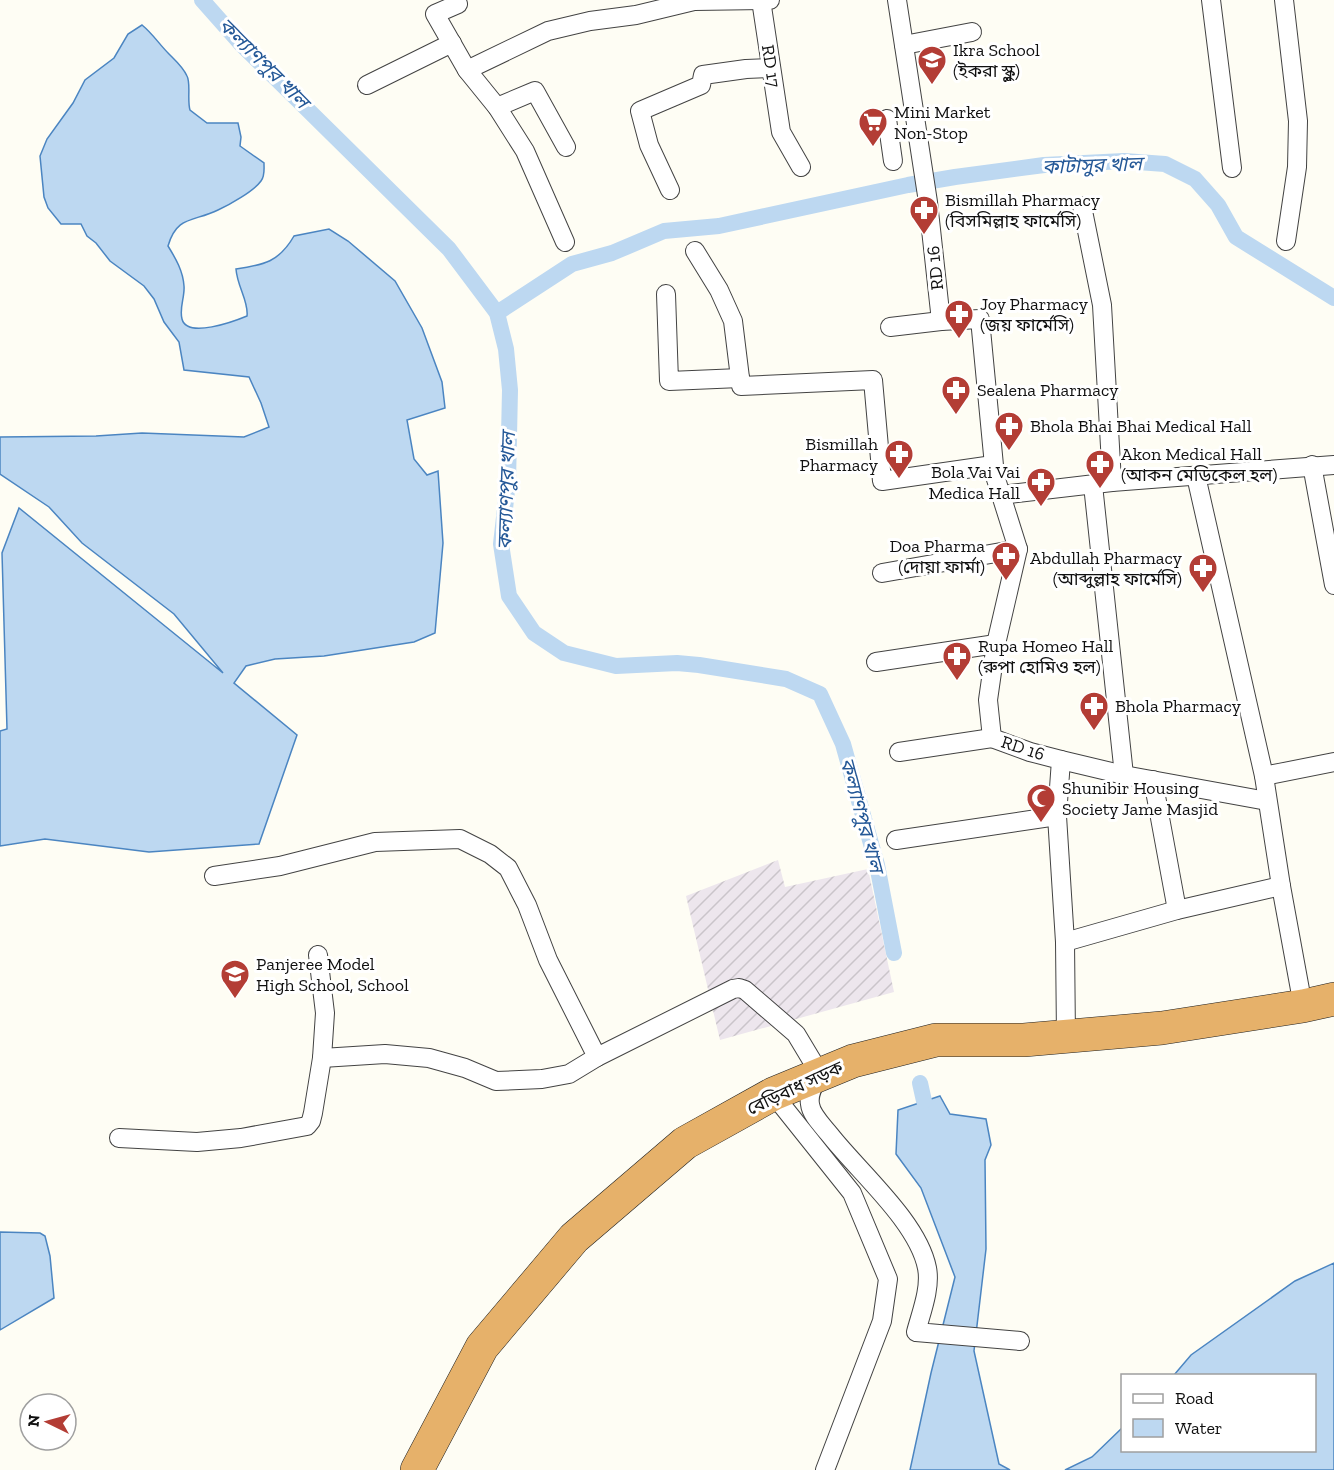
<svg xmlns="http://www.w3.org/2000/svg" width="1334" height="1470" font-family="'Zilla Slab','Noto Sans Bengali',serif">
<defs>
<pattern id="industrial-furrows" width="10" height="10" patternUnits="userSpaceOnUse" patternTransform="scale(1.5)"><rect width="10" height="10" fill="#ede6ed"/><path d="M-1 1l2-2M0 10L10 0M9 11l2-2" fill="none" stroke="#cac4ca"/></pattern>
</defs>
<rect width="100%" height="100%" fill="#fefdf4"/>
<path fill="url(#industrial-furrows)" d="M778,860L785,887L868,869L894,992L720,1040L686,896Z"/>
<g fill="#bdd8f1" stroke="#4b85c1" stroke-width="1.5">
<path d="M142,25C153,34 159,44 169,54C176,61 183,67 187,76C191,83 187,100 190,110L207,123H238L241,137L240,146L264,163C264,170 265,176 261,181C254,191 229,205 218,210C194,222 177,215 168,246C176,259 183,271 184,286C185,297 179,308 182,319C187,339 235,321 247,316C249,302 237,286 236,269C264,265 279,262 294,236L329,229L348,241L395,281L422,328L442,382L445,408L407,420L414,459L427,475L438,471L443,543L435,633L414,642L324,656L275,659L246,666L234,683L297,735L259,844L149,852L45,839L0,846V731L7,729L2,553L19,508L223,673L174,614L82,543L49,507L0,474V437L96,436L142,433L244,437L269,427L261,403L249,377L184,370L179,342L164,322L154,299L144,286L110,261L96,243L87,236L81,224H61L48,208L44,197L40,156L47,139L73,103L85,80L114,58L128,34Z"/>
<path d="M940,1096L950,1114L986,1119L991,1145L985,1160L986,1249L974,1351L999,1464L1010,1470H910L931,1373L955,1277L921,1188L896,1154L898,1110Z"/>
<path d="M0,1232L40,1233L45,1236L50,1256L54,1298L0,1330Z"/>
<path d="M1334,1263V1470H1065L1092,1457L1122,1428V1450H1314V1376L1174,1375L1191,1355L1295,1281Z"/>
</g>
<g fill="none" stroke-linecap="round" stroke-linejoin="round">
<g stroke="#bdd8f1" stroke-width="16">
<path d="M202,0L241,44L449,249L497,313L506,349L510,390L508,482L501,544L509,596L534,633L564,653L616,666L677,663L699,665L786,679L820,694L843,744L877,865L894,953"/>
<path d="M497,313L572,264L612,253L664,231L719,226L908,185L955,177L1044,165L1124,161L1165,164L1195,179L1218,205L1236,237L1334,298"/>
<path d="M920,1083L924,1101"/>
</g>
<g stroke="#434343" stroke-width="20">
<g id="street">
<path d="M456,0L458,4L435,14L467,70"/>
<path d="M761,0L781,132L801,167"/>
<path d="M897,0L928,202L941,321L980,319L995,476L1018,549L996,644L988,700L992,738L1030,752L1061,760L1057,816L1065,942L1066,1037"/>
<path d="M1211,0L1232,168"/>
<path d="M1284,0L1298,121L1297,167L1286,241"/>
<path d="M904,45L972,32"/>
<path d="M367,85L452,43"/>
<path d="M497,107L535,91L566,147"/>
<path d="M887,119L893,161"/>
<path d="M670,190L649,145L640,111L701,85L703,75L746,69L771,68"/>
<path d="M1082,206L1102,305L1112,482"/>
<path d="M565,242L525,151L497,107L467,70L548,31L590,21L636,15L694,1L770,0"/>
<path d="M695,251L719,290L733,321L741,386L873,380L882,481L993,465"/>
<path d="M666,294L669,381L740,378"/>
<path d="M890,327L941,321"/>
<path d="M1312,465L1334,585"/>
<path d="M1196,476L1264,776L1281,886L1303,1006"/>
<path d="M1093,485L1124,775"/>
<path d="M1001,495L1112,482L1334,465"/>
<path d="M882,573L1018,549"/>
<path d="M876,662L996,644"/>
<path d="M899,752L992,738"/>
<path d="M1061,760L1124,775L1267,801"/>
<path d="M1264,776L1334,762"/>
<path d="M1153,780L1177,910"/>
<path d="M896,840L1057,816"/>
<path d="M214,876L280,866L375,842L460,839L490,854L508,868L527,905L548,960L597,1057L733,989L739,988L745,990L796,1034L820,1074C815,1083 808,1093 810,1104C811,1115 823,1126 830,1135C859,1172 918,1222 927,1268C931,1288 921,1313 916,1332L1020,1341"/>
<path d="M1065,942L1177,910L1281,886"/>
<path d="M322,1058L385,1054L429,1058L465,1068L496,1081L542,1079L569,1074L597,1057"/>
<path d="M773,1094L852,1193L888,1279L882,1321L825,1470"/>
<path d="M119,1138L197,1142L241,1138L307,1126L311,1121L313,1113L322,1058L325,1013L318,955"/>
</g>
</g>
<g stroke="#212121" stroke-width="34">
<path id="highway" d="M417,1470L482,1347L574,1238L685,1143L773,1094L853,1061L936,1040H1024L1162,1028L1303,1006L1334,999"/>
</g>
<use href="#street" stroke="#fff" stroke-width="18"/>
<use href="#highway" stroke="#e6b16a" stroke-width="33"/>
</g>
<defs>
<g id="school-pin" transform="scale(1.5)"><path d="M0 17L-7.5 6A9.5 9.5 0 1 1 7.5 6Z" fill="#b33d35" stroke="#fff"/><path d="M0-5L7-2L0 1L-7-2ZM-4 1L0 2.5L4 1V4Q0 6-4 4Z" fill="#fff"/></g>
<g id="supermarket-pin" transform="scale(1.5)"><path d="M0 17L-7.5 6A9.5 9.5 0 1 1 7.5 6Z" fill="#b33d35" stroke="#fff"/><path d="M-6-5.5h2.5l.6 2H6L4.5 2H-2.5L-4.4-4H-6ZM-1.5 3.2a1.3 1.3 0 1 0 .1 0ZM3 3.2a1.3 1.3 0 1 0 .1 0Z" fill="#fff"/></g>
<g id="pharmacy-pin" transform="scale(1.5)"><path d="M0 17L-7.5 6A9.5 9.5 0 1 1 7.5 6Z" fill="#b33d35" stroke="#fff"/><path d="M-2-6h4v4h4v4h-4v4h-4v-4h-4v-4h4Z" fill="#fff"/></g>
<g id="mosque-pin" transform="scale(1.5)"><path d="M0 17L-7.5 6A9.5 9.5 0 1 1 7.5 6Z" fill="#b33d35" stroke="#fff"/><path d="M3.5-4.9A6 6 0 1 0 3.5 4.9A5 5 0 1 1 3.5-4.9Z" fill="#fff"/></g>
</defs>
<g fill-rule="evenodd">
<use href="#school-pin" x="932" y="60"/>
<use href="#supermarket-pin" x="873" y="122"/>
<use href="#pharmacy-pin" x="924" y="210"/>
<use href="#pharmacy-pin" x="959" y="314"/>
<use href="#pharmacy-pin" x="956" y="390"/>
<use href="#pharmacy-pin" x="1009" y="426"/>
<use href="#pharmacy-pin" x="899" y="454"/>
<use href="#pharmacy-pin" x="1100" y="464"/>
<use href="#pharmacy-pin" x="1041" y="482"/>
<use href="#pharmacy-pin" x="1006" y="556"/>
<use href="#pharmacy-pin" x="1203" y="568"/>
<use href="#pharmacy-pin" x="957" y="656"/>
<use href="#pharmacy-pin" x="1094" y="706"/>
<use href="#mosque-pin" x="1041" y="798"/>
<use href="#school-pin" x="235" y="974"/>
</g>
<g text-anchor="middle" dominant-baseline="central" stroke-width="6" stroke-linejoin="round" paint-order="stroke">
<g font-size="18" fill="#101010" stroke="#fff" text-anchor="start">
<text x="953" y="50">Ikra School<tspan x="953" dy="21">(ইকরা স্কুল)</tspan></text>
<text x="894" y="112">Mini Market<tspan x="894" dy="21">Non-Stop</tspan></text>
<text x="945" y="200">Bismillah Pharmacy<tspan x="945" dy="21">(বিসমিল্লাহ ফার্মেসি)</tspan></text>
<text x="980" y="304">Joy Pharmacy<tspan x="980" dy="21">(জয় ফার্মেসি)</tspan></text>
<text x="977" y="390">Sealena Pharmacy</text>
<text x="1030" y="426">Bhola Bhai Bhai Medical Hall</text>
<text x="878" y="444" text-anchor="end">Bismillah<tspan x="878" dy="21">Pharmacy</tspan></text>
<text x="1121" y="454">Akon Medical Hall<tspan x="1121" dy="21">(আকন মেডিকেল হল)</tspan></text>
<text x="1020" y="472" text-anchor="end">Bola Vai Vai<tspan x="1020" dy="21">Medica Hall</tspan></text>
<text x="985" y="546" text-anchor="end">Doa Pharma<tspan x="985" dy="21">(দোয়া ফার্মা)</tspan></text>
<text x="1182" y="558" text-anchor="end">Abdullah Pharmacy<tspan x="1182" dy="21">(আব্দুল্লাহ ফার্মেসি)</tspan></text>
<text x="978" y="646">Rupa Homeo Hall<tspan x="978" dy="21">(রুপা হোমিও হল)</tspan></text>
<text x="1115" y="706">Bhola Pharmacy</text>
<text x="1062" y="788">Shunibir Housing<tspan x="1062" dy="21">Society Jame Masjid</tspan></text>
<text x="256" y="964">Panjeree Model<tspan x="256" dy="21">High School, School</tspan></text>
</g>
<g font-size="18" fill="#101010" stroke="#fff">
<text transform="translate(771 66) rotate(81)">RD 17</text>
<text transform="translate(935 268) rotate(-96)">RD 16</text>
<text transform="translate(1023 748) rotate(18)">RD 16</text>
<text transform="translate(795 1088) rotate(-25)">বেড়িবাধ সড়ক</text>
</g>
<g font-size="20" font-style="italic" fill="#245897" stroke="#fff">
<text transform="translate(264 63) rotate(45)">কল্যাণপুর খাল</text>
<text transform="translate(1092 165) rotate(-2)">কাটাসুর খাল</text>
<text transform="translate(506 491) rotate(-88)">কল্যাণপুর খাল</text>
<text transform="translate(862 815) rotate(75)">কল্যাণপুর খাল</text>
</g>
</g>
<rect x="1121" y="1374" width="195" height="78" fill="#ffffff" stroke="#9f9f9f" stroke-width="1.5"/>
<rect x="1133" y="1394" width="30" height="9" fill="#ffffff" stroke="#9f9f9f" stroke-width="1.5"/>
<text x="1175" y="1404" font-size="18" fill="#101010">Road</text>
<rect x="1133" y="1419" width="30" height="18" fill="#bdd8f1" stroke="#9f9f9f" stroke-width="1.5"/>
<text x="1175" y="1434" font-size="18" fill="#101010">Water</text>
<g transform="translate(48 1422) rotate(275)"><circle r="28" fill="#ffffff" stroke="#9f9f9f" stroke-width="1.5"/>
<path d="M0-4.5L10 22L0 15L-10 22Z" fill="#b33d35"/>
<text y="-9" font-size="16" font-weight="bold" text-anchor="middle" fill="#101010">N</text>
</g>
</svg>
